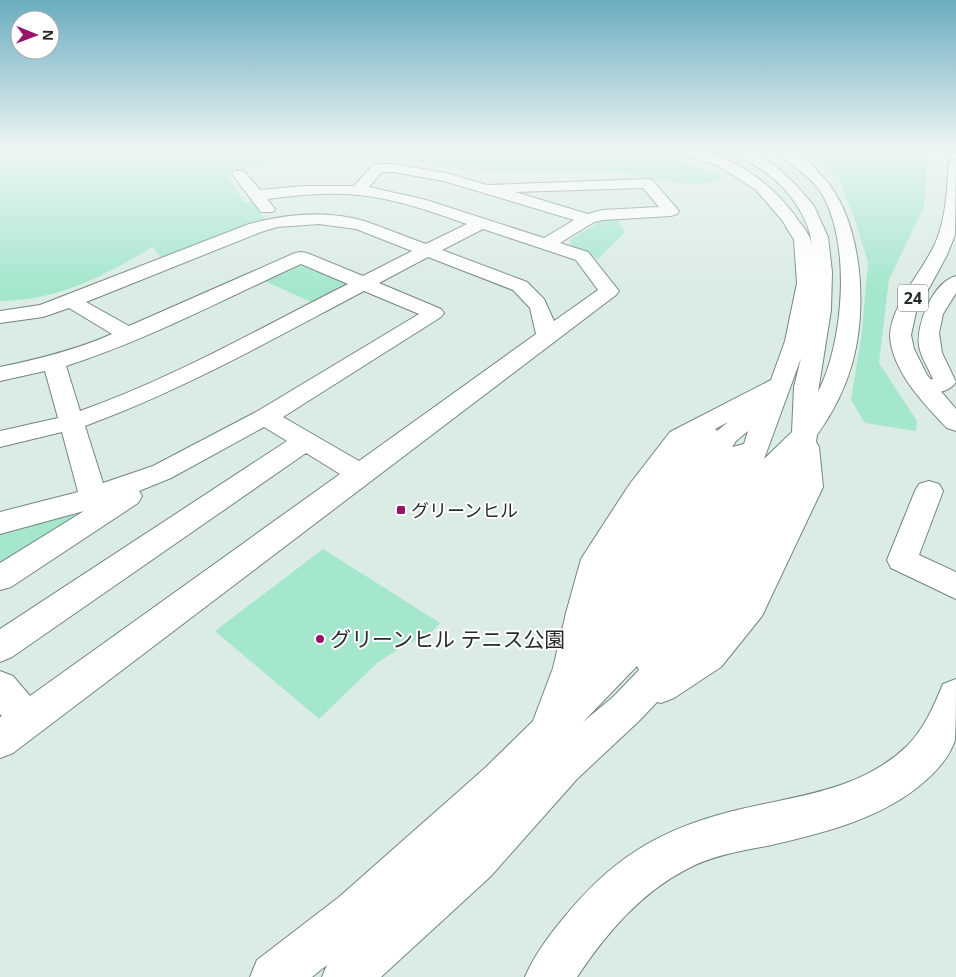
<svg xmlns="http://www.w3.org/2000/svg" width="956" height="977" font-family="'Open Sans','Noto Sans JP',sans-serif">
<rect width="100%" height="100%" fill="#daece4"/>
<g fill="#a5e7cd">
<path d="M0,149H602L672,157L720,176L719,181L693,185L605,171L471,170L400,159L309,164L299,157L283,159L234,172L227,177L245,203L252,202L266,220L215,236L161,258L153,247C102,276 61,300 0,301Z"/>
<path d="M800,149L928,151L924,207L889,279L879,363L917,421L916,431L865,423L851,400L862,332L868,262L853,215L838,176Z"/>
<path d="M617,219L625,232L598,259L572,248L570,240L602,220Z"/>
<path d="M303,263L354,285L315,304L265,281Z"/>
<path d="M73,513L78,519L0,568V532Z"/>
<path d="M323,549L440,623L431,633L403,646L377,663L319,719L215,631Z"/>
</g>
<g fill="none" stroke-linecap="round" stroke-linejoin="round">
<g stroke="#75867f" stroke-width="2">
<g id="minor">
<path d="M944,149H956V159L951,158Z"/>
<path d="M378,164H393L446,173L487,185L647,179L652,180L679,211L677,214L671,216L603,220L594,222L560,243L588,252L619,291L616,295L13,753L0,758V717L2,716L0,714V671L13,676L30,696L340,474L306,453L12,657L0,662V629L287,441L264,427L171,478L139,491L142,496L138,503L11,587L0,590V563L84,511L0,534V512L78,492L62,432L0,447V431L58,418L45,371L0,381V367C39,359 76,350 112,334L69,308L43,317L0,323V311L40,305L249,224C286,214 327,210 364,221C385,228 406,237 426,244L467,224C432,212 397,199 359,195C329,192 297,195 267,199L275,209L273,212H261L232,174L234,171H244L260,190L304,186H354L373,165ZM382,172H393L444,181L574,220L544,238L426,200L369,187ZM643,188L659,207L602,210L588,214L515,192ZM319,224L356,229L412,251L363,276L307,253L301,252L295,253L129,326L86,302L261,232L277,227ZM483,229L576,260L598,290L554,321L544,299L527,282L442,250ZM428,257L513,290L530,308L536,334L359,461L283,417L441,317L444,313L441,309L379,283ZM301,264L348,284C260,328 174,378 80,411L66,366C147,340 224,299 301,264ZM364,291L419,314L256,412L153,466L103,483L85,426C183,390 273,339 364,291Z"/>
<path d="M956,276V293L943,314L939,333L942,353L956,382C948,394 929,395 916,392L912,387L916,382L933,379C928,367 921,358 919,346C916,324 933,282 956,276Z"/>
<path d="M929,481L939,484L943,491L919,555L956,572V599L891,568L887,560L915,491L919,484Z"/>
<path d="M956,679C956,694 956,728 955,740C949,759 933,775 918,787C875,821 819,834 767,846C740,851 711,856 687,869C640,893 606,934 577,977H525C534,956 547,938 562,920C609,861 656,831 729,812C791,796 858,793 907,746C924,729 934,706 943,684Z"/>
</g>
</g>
<g stroke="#75867f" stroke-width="2">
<path id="major" d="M956,158L955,235L947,255L916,312L911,335L914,349L927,375L956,409V431L947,428C924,404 892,371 890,336C890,325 895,313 900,303C910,283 925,265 935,244C946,219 947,190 949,162Z"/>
</g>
<g stroke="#75867f" stroke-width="2">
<path id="highway" d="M676,149C683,149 692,148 699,150C738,159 775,186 798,220C804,228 811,236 812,246C810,218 788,188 765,172C755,165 742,159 734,149H750L778,168L796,185L814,206L828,237L832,272L831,310L818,392C844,342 852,240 820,191C808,173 788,165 775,149C779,149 786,148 790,149C799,152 816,169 822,176C863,219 868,309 852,364C845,389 832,414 817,435L816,442L819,447L823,487L762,616L721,667L674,698L661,703L657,702L639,721L577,779L491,876L381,977H322L327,965L312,977H250L257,960L339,897L485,768L533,721L553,668L566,613L581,559L629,485L670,432L771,380L785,341L797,283L794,240L782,220L756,190L717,165L677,152ZM801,358L794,387L792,432L764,459ZM728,422L717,431L715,429ZM748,431L744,444L732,447L736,441ZM637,666L639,670L613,697L583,722Z"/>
</g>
<use href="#minor" fill="#fff" fill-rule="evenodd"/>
<use href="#major" fill="#fff" fill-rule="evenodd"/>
<use href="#highway" fill="#fff" fill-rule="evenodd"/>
</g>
<linearGradient id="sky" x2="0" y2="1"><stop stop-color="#6aacc0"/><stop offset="0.52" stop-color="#eef6f3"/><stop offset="1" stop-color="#eef6f3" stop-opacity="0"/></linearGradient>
<rect width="956" height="286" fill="url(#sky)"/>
<g fill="#981469" stroke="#fff" stroke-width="2">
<rect x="396" y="505" width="10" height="10" rx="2.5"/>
<circle cx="320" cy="639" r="5"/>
</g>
<g text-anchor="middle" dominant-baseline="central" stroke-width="4" stroke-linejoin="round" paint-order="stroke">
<rect fill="#fff" stroke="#676c6a" stroke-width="1" x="898" y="284.5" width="30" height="27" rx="4"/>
<g font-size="16" font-weight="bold" fill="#262d2a">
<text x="913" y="298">24</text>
</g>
<g font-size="18" fill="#262d2a" stroke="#fff" text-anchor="start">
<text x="411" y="510">グリーンヒル</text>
</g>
<g font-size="21" fill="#262d2a" stroke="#fff" text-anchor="start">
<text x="330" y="639">グリーンヒル テニス公園</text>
</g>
</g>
<g transform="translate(35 35) rotate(91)"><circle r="24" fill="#ffffff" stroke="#a8abaa"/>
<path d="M0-4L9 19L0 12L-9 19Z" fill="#981469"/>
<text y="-8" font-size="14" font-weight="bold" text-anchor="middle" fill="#262d2a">N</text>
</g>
</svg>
